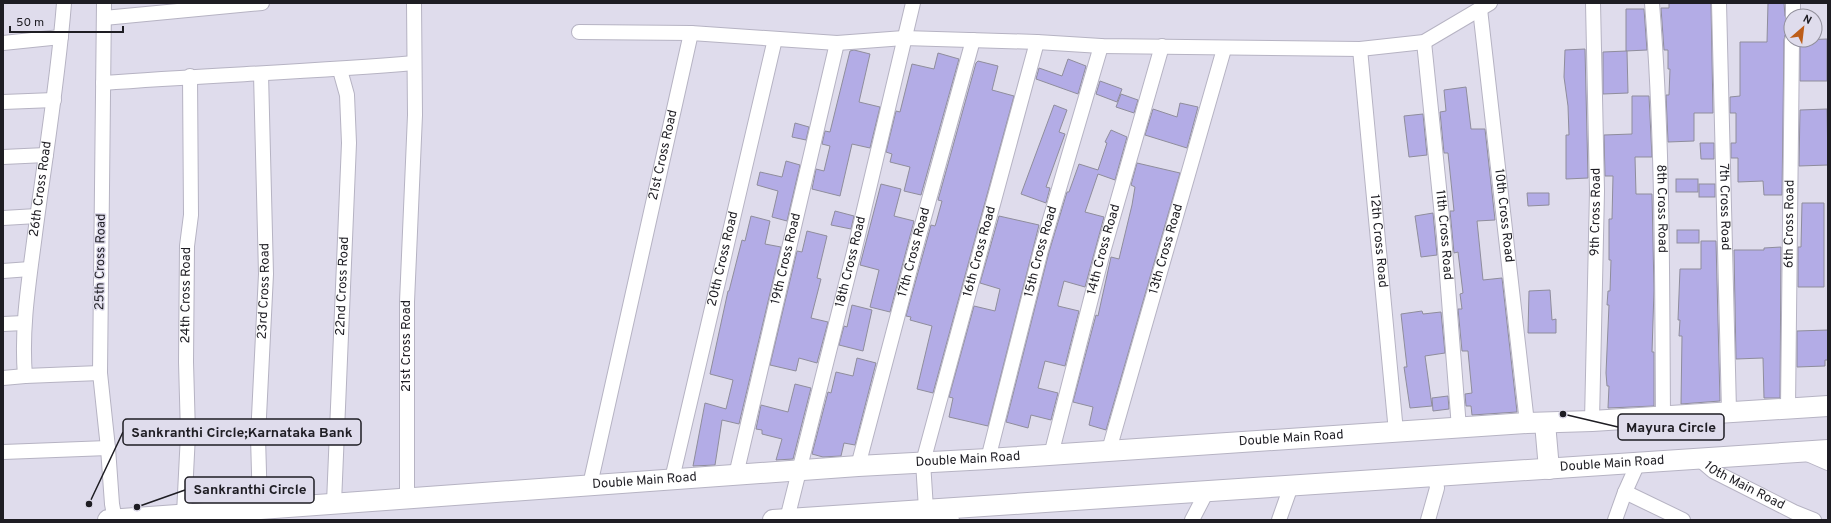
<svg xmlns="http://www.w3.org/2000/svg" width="1831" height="523" font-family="Overpass,sans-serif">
<rect width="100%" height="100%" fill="#dfdcec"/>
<g fill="#b3ace6" stroke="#8f8d9c">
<path d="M1669,3H1711L1713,113H1694V141L1668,142L1666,95H1669L1670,69H1668V50H1664L1661,8H1669Z"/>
<path d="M1768,3H1784L1785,16L1790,24V32L1785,35L1784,40L1782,195H1764L1763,181L1738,182V158H1731V143H1736V113H1730V97L1740,96V42H1767Z"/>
<path d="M1626,9H1644L1647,50L1626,51Z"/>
<path d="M1827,39V81H1800V40Z"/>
<path d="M1585,49L1588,178L1566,179V135H1569L1568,106L1564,77L1565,50Z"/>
<path d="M854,50L870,54L859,102L880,107L870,148L852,144L840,196L812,189L816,169L824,171L830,146L822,144L825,131L830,132L850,51Z"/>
<path d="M1627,51L1628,93L1603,94V52Z"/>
<path d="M938,53L959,59L921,195L904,191L910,167L890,162L892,154L886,152L896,111L900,112L912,64L934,69Z"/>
<path d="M1068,59L1086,66L1078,94L1036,79L1039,68L1062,76Z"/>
<path d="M978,61L998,66L992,90L1014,96L933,393L917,389L932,326L910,320L911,317L906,316L931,225L935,226L936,223L942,201L938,200L976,63Z"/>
<path d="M1100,81L1122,89L1117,102L1096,94Z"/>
<path d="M1466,87L1471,129H1485L1495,220L1477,221L1483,280L1502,278L1517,412L1472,415L1471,406H1466L1465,394L1472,393L1468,351H1462L1458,309H1462L1460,294L1463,293L1458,252L1454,253L1450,211H1454L1450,172L1448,153H1444L1440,112L1446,111L1444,90Z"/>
<path d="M1121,94L1138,100L1134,113L1116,107Z"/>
<path d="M1632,96H1649L1652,157H1635L1636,194H1652L1654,290L1652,352H1654V406L1608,408L1609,386H1607L1606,373L1609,305H1607L1608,291H1610L1611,260H1609V219H1612L1613,176H1605L1604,135L1632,134Z"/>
<path d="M1180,103L1198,107L1187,148L1145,135L1153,109L1177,117Z"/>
<path d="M1054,105L1067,110L1059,132L1065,134L1046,187L1050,188L1046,203L1021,194Z"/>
<path d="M1827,109L1828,165L1799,166L1800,110Z"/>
<path d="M1423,114L1427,155L1409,157L1404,116Z"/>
<path d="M795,123L809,127L806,140L792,137Z"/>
<path d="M1111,130L1127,137L1115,180L1098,174L1085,212L1104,217L1085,287L1064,281L1058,304V306L1079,311L1065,366L1045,361L1038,388L1058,393L1051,420L1031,415L1028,428L1006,422L1049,252L1067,192H1069L1079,164L1098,170L1107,143L1105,142Z"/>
<path d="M1700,143H1714V159H1701Z"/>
<path d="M786,161L800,165L787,221L772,217L778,191L757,185L760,172L782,177Z"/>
<path d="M1137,163L1180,173L1106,430L1089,425L1093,407L1073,402L1096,315L1098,316L1111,257L1119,259L1132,205L1135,187L1131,185Z"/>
<rect x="1676" y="179" width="22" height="13"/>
<path d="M881,184L901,189L894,216L914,221L890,312L870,307L879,270L860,265Z"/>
<rect x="1699" y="184" width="16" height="13"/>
<path d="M1527,193H1549V205L1528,206Z"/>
<path d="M1802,203H1824V287H1798V247H1801Z"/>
<path d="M835,211L854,216L851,229L831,225Z"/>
<path d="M1433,213L1437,255L1421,257L1415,216Z"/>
<path d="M751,216L770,221L765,244L781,247L739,424L722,420L715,465L693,466L705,403L726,409L733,380L710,374L728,291H729L742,240L745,241Z"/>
<path d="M999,216L1039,225L988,426L949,417L953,398L949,397L974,306L995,311L1000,289L980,283Z"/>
<rect x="1677" y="230" width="22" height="13"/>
<path d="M807,231L827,236L817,278L821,279L811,318L828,322L817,363L799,358L796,371L770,365L797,251L802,252Z"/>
<path d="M1701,241H1716L1720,401L1681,404L1682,336H1679L1680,320H1678L1680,269H1701Z"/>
<path d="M1781,247L1780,398H1764L1763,358L1736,359L1734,250H1764V248Z"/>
<path d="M1550,290L1552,320L1556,319V333H1528L1529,291Z"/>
<path d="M852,305L872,310L863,351L839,345L844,326L847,327Z"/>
<path d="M1422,311L1423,314L1441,312L1445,353L1425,356L1432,406L1410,408L1404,367H1407L1401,314Z"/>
<path d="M1828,330V360H1825V366L1797,367V331Z"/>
<path d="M857,358L876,363L855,445L844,443L841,456L823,457L812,454L828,392L831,393L836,372L853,376Z"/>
<path d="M795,384L811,388L793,459L776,460L782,439L762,434V430L756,429L761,405L788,412Z"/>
<path d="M1448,396L1449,409L1433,411L1432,398Z"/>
</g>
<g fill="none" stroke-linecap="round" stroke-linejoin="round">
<g stroke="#b6b3c3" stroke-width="16">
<g id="street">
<path d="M104,3L100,373L108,448L112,504L115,520"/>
<path id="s1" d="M1652,3C1663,140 1662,278 1663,415"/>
<path id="s2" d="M1719,3L1729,411"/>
<path id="s3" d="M1480,9L1527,423"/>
<path d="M1793,16V3"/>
<path d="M104,18L262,3"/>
<path d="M579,32L691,33"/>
<path id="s4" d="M1424,42L1444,236L1459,428"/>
<path d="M3,43L61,37"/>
<path id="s5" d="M1360,49L1396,432"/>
<path d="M103,83C207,75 311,72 414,63"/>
<path d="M3,102L54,100"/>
<path d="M3,157L46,155"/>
<path d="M3,218L37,216"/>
<path d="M3,271L30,269"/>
<path d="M3,324L24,323"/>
<path id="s6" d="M25,376C21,328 29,281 35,234C45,157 58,81 64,3"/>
<path d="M3,378L25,376L100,373"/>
<path id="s7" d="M1788,407L1792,40"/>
<path id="s8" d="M1592,421L1597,191L1593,3"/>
<path id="s9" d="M1109,450L1224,49"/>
<path d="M3,452L108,448"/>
<path d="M1805,453L1828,463"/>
<path id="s10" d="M1051,455L1103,252L1162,46"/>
<path id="s11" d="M988,459L1041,250L1101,46"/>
<path id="s12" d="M1699,459L1713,471L1794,512L1814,520"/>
<path id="s13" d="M858,466L914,254L973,40"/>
<path id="s14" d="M736,475L837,43"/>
<path id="s15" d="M672,479L775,39"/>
<path id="s16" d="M590,485L691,33L837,43L904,38L1037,42L1101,46L1360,49L1424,42L1490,3"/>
<path d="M1625,492L1683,520"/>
<path id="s17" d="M407,498V302L415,115L414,3"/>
<path id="s18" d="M334,503L349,143L347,95L340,70"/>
<path id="s19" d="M260,508L258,437L266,274L261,74"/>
<path id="s20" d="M926,509L923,462L1037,42"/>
<path d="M937,509L952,520"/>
<path id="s21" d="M184,514L188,434L186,362L187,246L191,215L190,76"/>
<path id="s22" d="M787,519L854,252L913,3"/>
<path d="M1192,520L1207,491"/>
<path d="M1279,520L1291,486"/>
<path d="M1428,520L1437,488L1435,476"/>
<path d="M1615,520L1625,492L1638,463"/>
</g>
</g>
<g stroke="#b6b3c3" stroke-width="22">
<g id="secondary">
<path d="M1545,423L1549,469"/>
<path id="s23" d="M108,520L858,466L988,459L1527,423L1592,421L1828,406"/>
<path id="s24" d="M773,520L1828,450"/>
</g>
</g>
<use href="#street" stroke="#fff" stroke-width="14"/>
<use href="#secondary" stroke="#fff" stroke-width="20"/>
</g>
<g text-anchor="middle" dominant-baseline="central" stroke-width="3" stroke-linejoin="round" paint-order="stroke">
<g font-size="13" fill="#1e1d23" stroke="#dfdcec">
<text stroke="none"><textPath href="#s16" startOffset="338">21st Cross Road</textPath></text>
<text stroke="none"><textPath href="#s6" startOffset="188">26th Cross Road</textPath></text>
<text stroke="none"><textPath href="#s2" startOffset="204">7th Cross Road</textPath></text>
<text stroke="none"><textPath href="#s1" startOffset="206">8th Cross Road</textPath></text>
<text stroke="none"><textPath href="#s8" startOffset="209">9th Cross Road</textPath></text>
<text stroke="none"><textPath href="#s3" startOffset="208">10th Cross Road</textPath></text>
<text stroke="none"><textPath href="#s7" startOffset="183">6th Cross Road</textPath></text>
<text stroke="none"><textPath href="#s4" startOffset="194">11th Cross Road</textPath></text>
<text stroke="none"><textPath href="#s5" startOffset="193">12th Cross Road</textPath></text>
<text stroke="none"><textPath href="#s9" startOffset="209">13th Cross Road</textPath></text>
<text stroke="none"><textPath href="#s10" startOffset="212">14th Cross Road</textPath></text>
<text stroke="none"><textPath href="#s20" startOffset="265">16th Cross Road</textPath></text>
<text stroke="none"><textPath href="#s11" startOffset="214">15th Cross Road</textPath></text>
<text stroke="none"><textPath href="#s13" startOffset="221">17th Cross Road</textPath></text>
<text stroke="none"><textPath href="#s15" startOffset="226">20th Cross Road</textPath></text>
<text stroke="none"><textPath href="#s14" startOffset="222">19th Cross Road</textPath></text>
<text stroke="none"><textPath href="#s22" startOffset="265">18th Cross Road</textPath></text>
<text transform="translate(101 262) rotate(-89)">25th Cross Road</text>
<text stroke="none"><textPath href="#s18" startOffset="217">22nd Cross Road</textPath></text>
<text stroke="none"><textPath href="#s19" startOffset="217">23rd Cross Road</textPath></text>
<text stroke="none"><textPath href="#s21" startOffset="219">24th Cross Road</textPath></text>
<text stroke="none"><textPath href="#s17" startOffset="152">21st Cross Road</textPath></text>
<text stroke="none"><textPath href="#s23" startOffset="1186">Double Main Road</textPath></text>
<text stroke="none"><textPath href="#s23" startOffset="862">Double Main Road</textPath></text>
<text stroke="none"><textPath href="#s24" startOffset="841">Double Main Road</textPath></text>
<text stroke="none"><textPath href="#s23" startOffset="538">Double Main Road</textPath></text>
<text stroke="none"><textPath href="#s12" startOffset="53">10th Main Road</textPath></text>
</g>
</g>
<path fill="none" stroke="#1e1d23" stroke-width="1.5" d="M1563 414L1618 427M89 504L123 432M137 507L185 490"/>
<g fill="#1e1d23" stroke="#dfdcec" stroke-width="1.5">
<circle cx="1563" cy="414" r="4"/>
<circle cx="89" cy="504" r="4"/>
<circle cx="137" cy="507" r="4"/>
</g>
<g fill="#dfdcec" stroke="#1e1d23" stroke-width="1.5">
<rect x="1618" y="414" width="106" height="26" rx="4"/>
<rect x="123" y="419" width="238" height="26" rx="4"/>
<rect x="185" y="477" width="129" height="26" rx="4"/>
</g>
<g font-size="14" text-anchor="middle" font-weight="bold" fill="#1e1d23">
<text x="1671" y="432">Mayura Circle</text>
<text x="242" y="437">Sankranthi Circle;Karnataka Bank</text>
<text x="250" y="494">Sankranthi Circle</text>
</g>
<rect width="1831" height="523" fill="none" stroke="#1e1d23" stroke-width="8"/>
<g transform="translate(1803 28) rotate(28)"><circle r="19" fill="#dfdcec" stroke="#92909c"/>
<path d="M0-3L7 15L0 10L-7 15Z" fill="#bd5d19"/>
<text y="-6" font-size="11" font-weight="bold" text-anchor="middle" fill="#1e1d23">N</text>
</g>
<path d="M10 26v6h113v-6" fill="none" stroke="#1e1d23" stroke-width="2"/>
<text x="16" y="26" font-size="12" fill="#1e1d23" stroke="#dfdcec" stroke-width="3" paint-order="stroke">50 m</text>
</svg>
